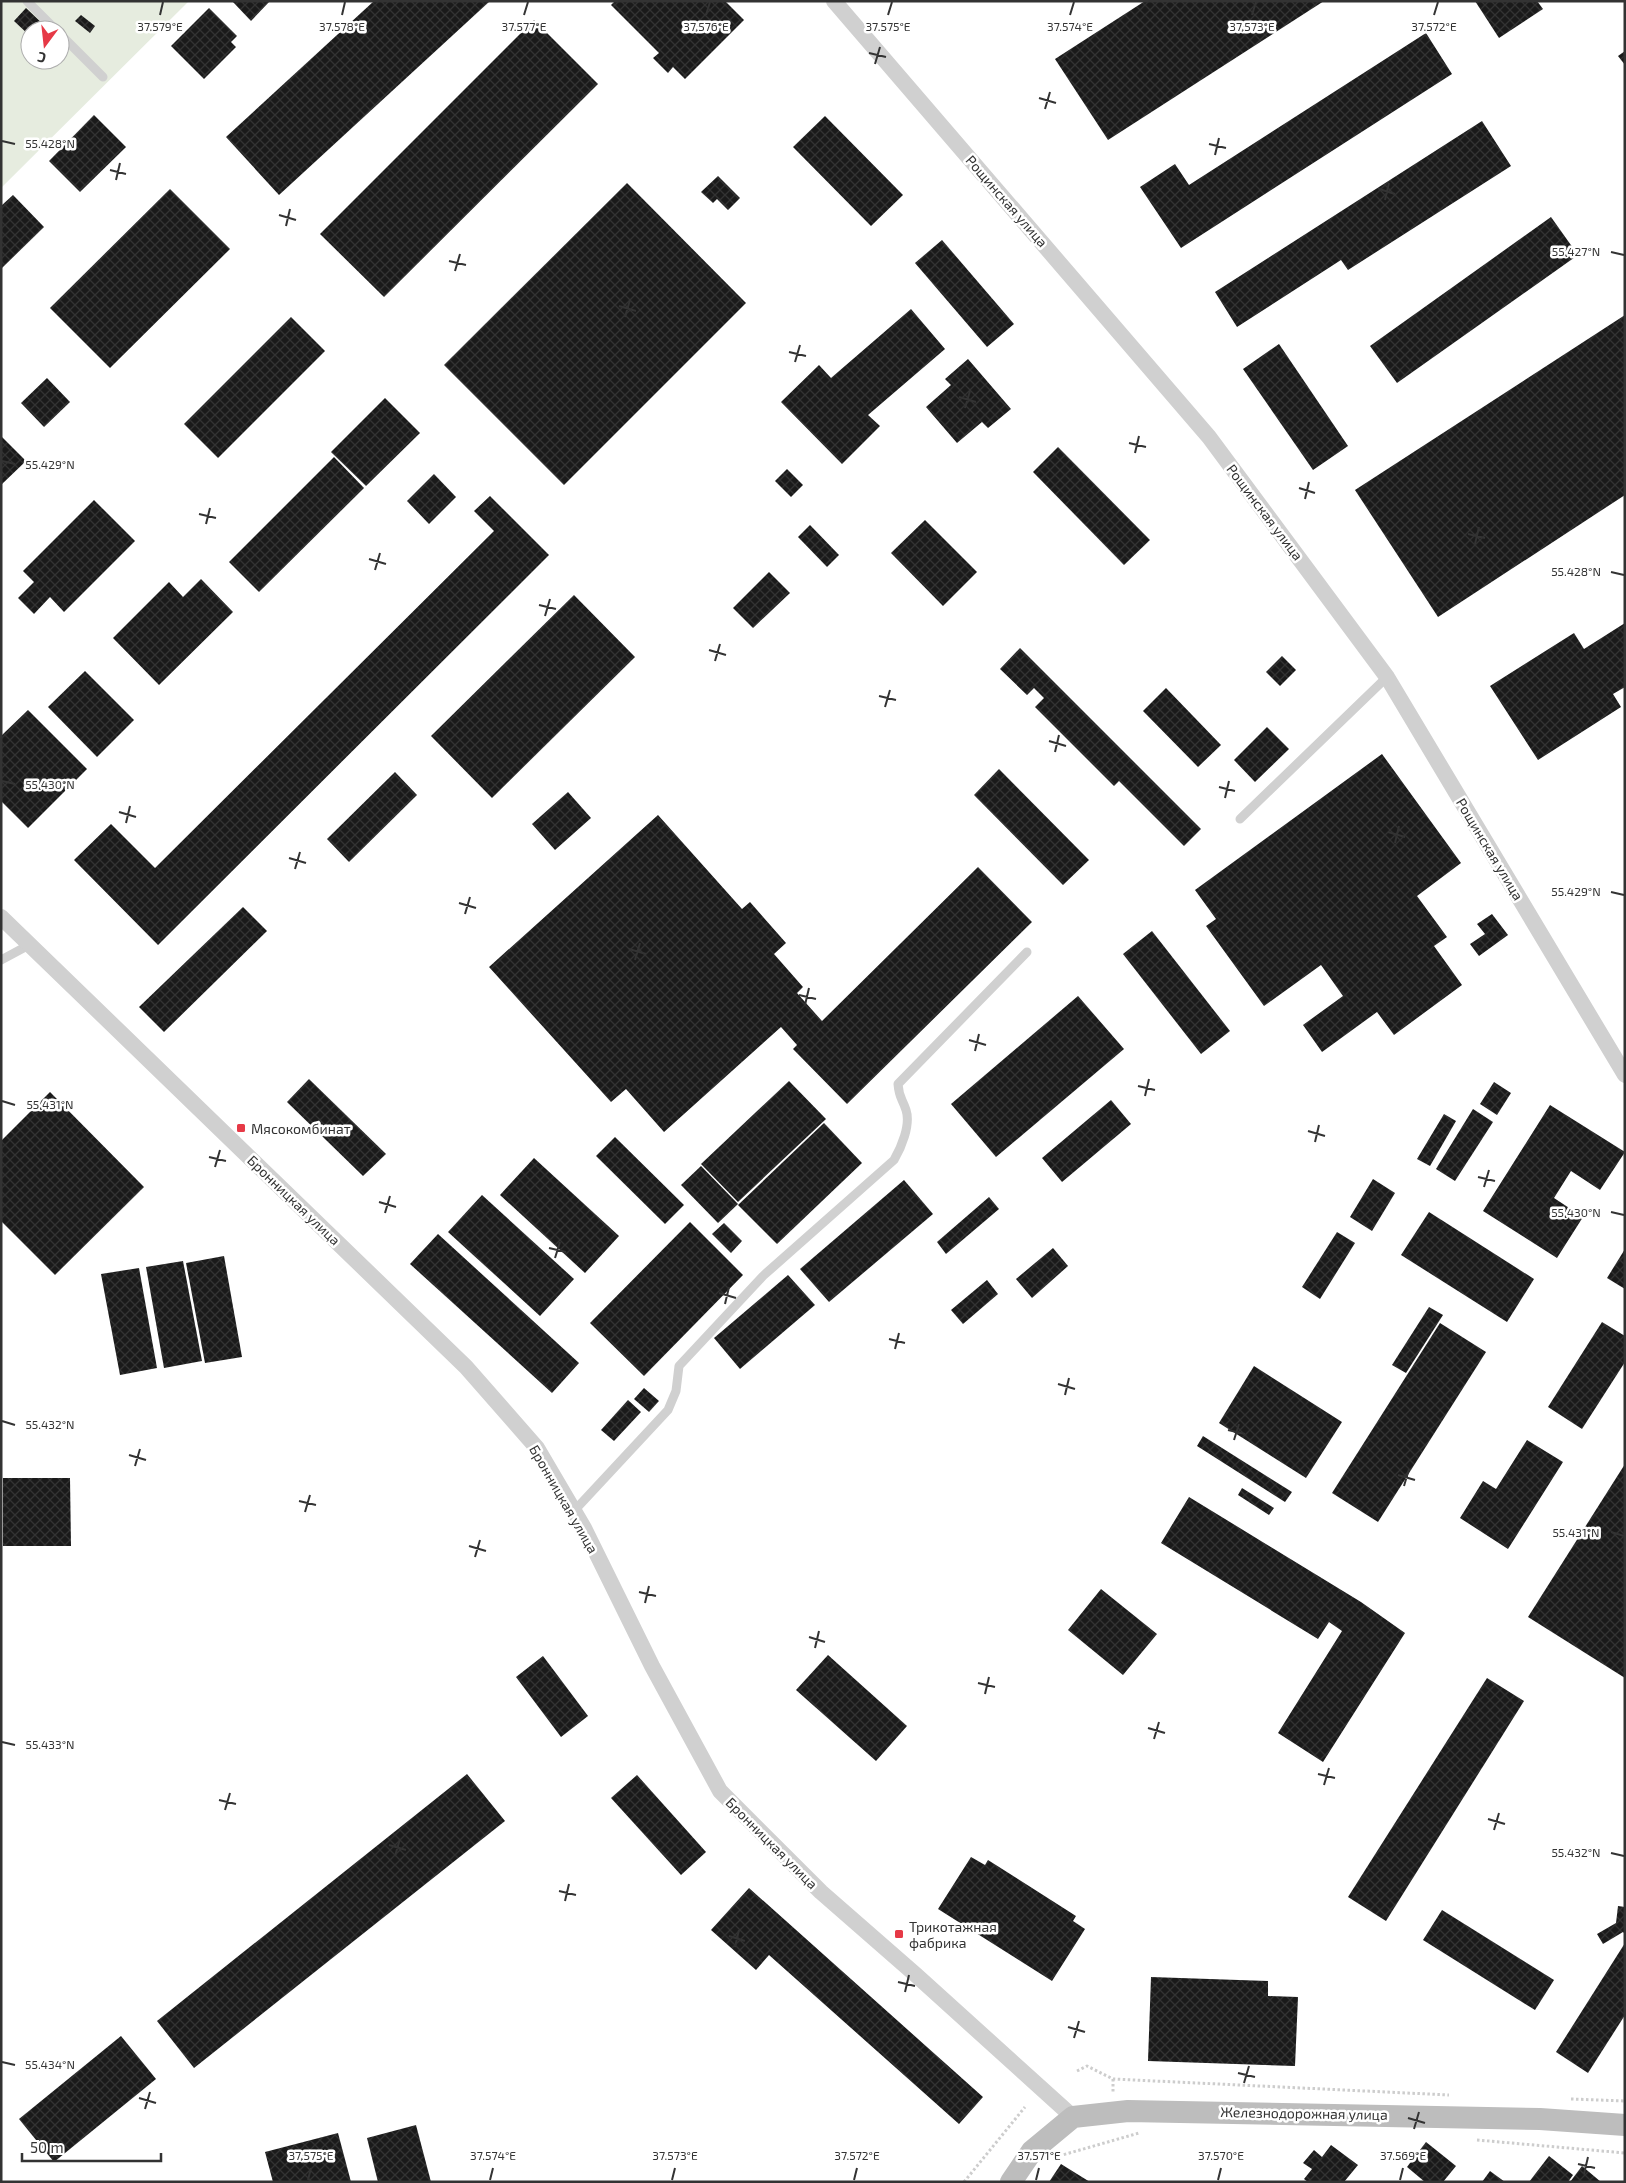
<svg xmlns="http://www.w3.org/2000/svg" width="1626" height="2183" font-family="'Exo 2',sans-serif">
<defs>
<pattern id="building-cross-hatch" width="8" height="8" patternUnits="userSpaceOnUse" patternTransform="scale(1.25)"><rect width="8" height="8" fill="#1a1a1a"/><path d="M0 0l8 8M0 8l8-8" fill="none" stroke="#333"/></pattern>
</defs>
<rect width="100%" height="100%" fill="#fff"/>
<path fill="#e6ecdf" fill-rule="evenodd" d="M1,1H189L1,188ZM30,30H60V60H30Z"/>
<g fill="url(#building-cross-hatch)">
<path d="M232,1H270L251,21Z"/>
<path d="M374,1H490L279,195L226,137Z"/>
<path d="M615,1H725L744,20L685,79L673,67L668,73L653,58L659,53L611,5Z"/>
<path d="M1145,1H1324L1108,140L1055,59Z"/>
<path d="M1475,1H1537L1543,9L1499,38Z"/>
<path d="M26,8L44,25L40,30H30V36L14,21Z"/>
<path d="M209,8L237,36L231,42L236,47L204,79L171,46Z"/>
<path d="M81,15L95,26L90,33L75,21Z"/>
<path d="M534,20L598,84L384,297L320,234Z"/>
<path d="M1426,33L1452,74L1181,248L1140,187L1175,164L1189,185Z"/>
<path d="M1625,51V65L1618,56Z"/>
<path d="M94,115L126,147L80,192L49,161Z"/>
<path d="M825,116L903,195L871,226L793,147Z"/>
<path d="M1482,121L1511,166L1348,270L1341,260L1237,327L1215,292Z"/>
<path d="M718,176L740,198L728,210L717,199L713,203L701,192Z"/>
<path d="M627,183L746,303L564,485L444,365Z"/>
<path d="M170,189L230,249L110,368L50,308Z"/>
<path d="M13,195L44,227L1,269V206Z"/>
<path d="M1551,217L1578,255L1397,383L1370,346Z"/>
<path d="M942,240L1014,324L987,347L915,263Z"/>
<path d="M911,309L945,349L868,415L880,426L842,464L781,402L819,365L831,378Z"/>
<path d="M1625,315V495L1438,617L1355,490Z"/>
<path d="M291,317L325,351L218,458L184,424Z"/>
<path d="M1279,344L1348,446L1313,470L1243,369Z"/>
<path d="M968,359L1011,409L988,428L982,422L957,443L926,407L951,385L945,379Z"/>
<path d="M47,378L70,402L44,427L21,403Z"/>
<path d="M385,398L420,433L366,486L331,452Z"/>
<path d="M1,436L26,461L1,485Z"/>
<path d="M1058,447L1150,540L1124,565L1033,472Z"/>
<path d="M334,457L364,488L259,592L229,562Z"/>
<path d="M787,469L803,485L791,497L775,481Z"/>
<path d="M434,474L456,497L429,524L407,501Z"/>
<path d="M490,496L549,555L158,945L74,860L111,824L155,868L494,531L474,511Z"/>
<path d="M94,500L135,541L64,612L50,597L34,614L18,598L34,582L23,571Z"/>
<path d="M925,520L977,572L943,606L891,553Z"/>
<path d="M810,525L839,555L827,567L798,537Z"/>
<path d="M769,572L790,593L753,628L733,608Z"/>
<path d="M201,579L233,612L159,685L113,638L169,582L183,597Z"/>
<path d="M574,595L635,657L492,798L431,736Z"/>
<path d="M1625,623V687L1613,694L1621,707L1538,760L1490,686L1574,633L1584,649Z"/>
<path d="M1020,648L1201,829L1184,846L1119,781L1114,786L1035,707L1044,698L1034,688L1027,695L1000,669Z"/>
<path d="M1282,656L1296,670L1280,686L1266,672Z"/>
<path d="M85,671L134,720L97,757L48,707Z"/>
<path d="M1166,688L1221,745L1198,767L1143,711Z"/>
<path d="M28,710L87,769L28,828L1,801V736Z"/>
<path d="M1267,727L1289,749L1255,782L1234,760Z"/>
<path d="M1382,754L1461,863L1417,896L1447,937L1434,946L1462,985L1394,1035L1377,1012L1322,1052L1303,1025L1343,996L1321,965L1264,1006L1206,926L1216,919L1195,890Z"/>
<path d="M999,769L1089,860L1063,885L974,795Z"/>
<path d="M395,772L417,795L349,862L327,839Z"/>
<path d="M568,792L591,818L555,850L532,824Z"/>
<path d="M658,815L742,909L750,902L786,943L774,954L803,987L797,993L822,1021L978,867L1032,922L847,1104L793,1049L797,1045L781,1027L664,1132L626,1089L611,1102L489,967Z"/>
<path d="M243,907L267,931L164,1032L139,1007Z"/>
<path d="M1492,914L1508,935L1479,956L1470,944L1485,934L1477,924Z"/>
<path d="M1152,931L1230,1031L1201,1054L1123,954Z"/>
<path d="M1078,996L1124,1049L996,1157L951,1104Z"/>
<path d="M309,1079L386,1154L363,1176L287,1102Z"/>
<path d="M789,1081L826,1119L738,1202L701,1164Z"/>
<path d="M1494,1082L1511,1093L1497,1115L1480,1104Z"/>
<path d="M50,1092L144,1187L55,1275L1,1221V1141Z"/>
<path d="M1111,1100L1131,1124L1062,1182L1042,1158Z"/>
<path d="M1550,1105L1625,1152L1600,1190L1571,1171L1554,1198L1583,1217L1557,1258L1483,1211Z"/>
<path d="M1473,1109L1493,1122L1455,1181L1436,1169Z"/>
<path d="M1444,1114L1456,1121L1430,1166L1417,1159Z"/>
<path d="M824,1123L862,1163L777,1244L738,1205Z"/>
<path d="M615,1137L684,1205L665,1224L596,1156Z"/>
<path d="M534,1158L619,1236L585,1273L500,1195Z"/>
<path d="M701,1166L738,1204L718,1223L681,1185Z"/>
<path d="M1373,1179L1395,1193L1372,1231L1350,1217Z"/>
<path d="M904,1180L933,1214L829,1302L800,1269Z"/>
<path d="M482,1195L574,1279L540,1316L448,1232Z"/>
<path d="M989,1197L999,1209L946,1254L937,1242Z"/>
<path d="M1429,1212L1534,1279L1507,1322L1401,1255Z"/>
<path d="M690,1222L743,1275L644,1376L590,1323Z"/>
<path d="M724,1223L742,1241L731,1253L712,1234Z"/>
<path d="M1337,1232L1355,1243L1320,1299L1302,1287Z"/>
<path d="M438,1234L579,1363L552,1393L410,1264Z"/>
<path d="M1053,1248L1068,1266L1032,1298L1016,1279Z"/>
<path d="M1625,1249V1289L1607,1278Z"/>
<path d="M224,1256L242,1357L205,1363L186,1263Z"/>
<path d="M183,1261L202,1361L164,1368L146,1267Z"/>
<path d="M139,1268L157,1368L120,1375L101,1274Z"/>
<path d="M788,1275L815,1305L740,1369L714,1338Z"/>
<path d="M987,1280L998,1294L963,1324L951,1310Z"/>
<path d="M1429,1307L1443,1315L1406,1373L1392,1365Z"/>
<path d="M1602,1322L1625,1336V1362L1582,1429L1548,1407Z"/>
<path d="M1440,1323L1486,1352L1378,1522L1332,1493Z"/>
<path d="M1254,1366L1342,1422L1306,1478L1219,1423Z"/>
<path d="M644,1388L659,1401L649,1412L634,1399Z"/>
<path d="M628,1400L641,1412L614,1441L601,1430Z"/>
<path d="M1203,1436L1292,1492L1285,1502L1197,1446Z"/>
<path d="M1527,1440L1563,1462L1508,1549L1460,1518L1483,1481L1496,1489Z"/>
<path d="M1625,1464V1678L1528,1617Z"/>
<path d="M3,1478H70L71,1546H3Z"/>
<path d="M1242,1488L1274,1508L1269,1515L1238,1495Z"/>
<path d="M1189,1497L1361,1602L1405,1633L1323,1762L1278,1733L1342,1631L1329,1622L1318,1639L1161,1543Z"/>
<path d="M1101,1589L1157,1634L1123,1675L1068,1630Z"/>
<path d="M828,1655L907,1726L876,1761L796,1690Z"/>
<path d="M543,1656L588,1716L561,1737L516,1677Z"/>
<path d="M1487,1678L1524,1701L1386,1921L1348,1897Z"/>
<path d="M467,1774L505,1821L194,2068L157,2021Z"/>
<path d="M637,1775L706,1852L681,1875L611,1798Z"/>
<path d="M971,1857L985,1865L988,1860L1076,1916L1073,1921L1085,1929L1052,1981L938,1909Z"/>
<path d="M749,1888L983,2097L959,2124L769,1955L756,1970L711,1930Z"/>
<path d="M1618,1906L1625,1907V1934L1623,1932L1603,1944L1597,1934L1616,1923Z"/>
<path d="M1442,1910L1554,1980L1535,2010L1423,1940Z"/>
<path d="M1625,1943V2015L1588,2073L1556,2052Z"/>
<path d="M1151,1977L1268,1981V1996L1298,1997L1295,2066L1148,2061Z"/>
<path d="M121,2036L156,2079L54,2162L19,2119Z"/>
<path d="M416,2125L431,2182H378L367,2138Z"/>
<path d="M338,2133L351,2182H273L265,2152Z"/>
<path d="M1426,2142L1456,2166L1443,2182H1425L1407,2167Z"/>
<path d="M1331,2145L1358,2165L1344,2182H1308L1304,2179L1312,2169L1303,2163L1314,2150L1322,2157Z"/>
<path d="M1549,2156L1573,2175L1568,2182H1529Z"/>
<path d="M1061,2164L1090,2182H1049Z"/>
<path d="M1582,2166L1601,2182H1570Z"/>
<path d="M1490,2171L1505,2182H1482Z"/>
</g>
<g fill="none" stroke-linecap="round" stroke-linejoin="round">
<g stroke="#cdcdcd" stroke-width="3" stroke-dasharray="2.5 2.5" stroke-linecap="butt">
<path d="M1077,2071L1087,2066L1113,2079L1449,2095"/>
<path d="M1113,2079V2093"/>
<path d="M1571,2099L1625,2101"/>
<path d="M1477,2140L1625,2153"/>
<path d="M1059,2156L1139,2133"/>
<path d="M964,2182L1025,2107"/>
</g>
<g stroke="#d0d0d0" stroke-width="9">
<path d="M27,1L56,30"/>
<path d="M60,34L103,77"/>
<path d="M1240,819L1387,677"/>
<path d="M1,960L29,945"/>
<path d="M574,1511L668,1410L676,1391L679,1366L763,1276L894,1160C901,1148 911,1125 906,1110C902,1098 899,1098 898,1084L1027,952"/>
</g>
<g stroke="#d0d0d0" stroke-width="16">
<path d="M834,1L1209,437L1387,677L1625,1075"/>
<path d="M1,917L466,1367L537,1448L584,1528L652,1666L720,1791L821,1892L916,1975L1073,2117"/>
</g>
<path stroke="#bdbdbd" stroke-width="22" d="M1011,2182L1032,2151L1073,2117L1128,2111L1540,2119L1625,2125"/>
</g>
<path fill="none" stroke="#333" stroke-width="2" d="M160,15L163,2M342,15L345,2M524,15L528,2M706,15L710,2M888,15L892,2M1070,15L1074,2M1252,15L1256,2M1434,15L1438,2M869,53L886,57M875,64L880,47M1039,98L1056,103M1045,109L1050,92M2,141L15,144M1209,144L1226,148M1215,155L1219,138M110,170L126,174M116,180L120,163M1379,189L1395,194M1385,200L1389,183M279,215L296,220M286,226L290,209M1611,252L1624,255M449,261L466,265M455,271L460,254M619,306L636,311M625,317L630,300M789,352L806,356M795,362L800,345M959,397L976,402M965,408L970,391M1129,443L1146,447M1135,453L1139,436M2,461L15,464M1299,488L1315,493M1305,499L1309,482M199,514L216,518M206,524L210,508M1468,534L1485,538M1475,544L1479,527M369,559L386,564M375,570L380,553M1611,572L1624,575M539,605L556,609M545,616L550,599M709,650L726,655M715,661L720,644M879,696L896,700M885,707L890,690M1049,741L1066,746M1055,752L1059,735M2,781L15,784M1219,787L1235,791M1225,798L1229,781M119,812L136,817M126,823L130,806M1388,832L1405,837M1395,843L1399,826M289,858L306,863M295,869L300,852M1611,892L1624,895M459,903L476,908M465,914L470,897M629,949L646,954M635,960L640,943M799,995L816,999M805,1005L809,988M969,1040L986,1045M975,1051L979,1034M1138,1086L1155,1090M1145,1096L1149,1079M2,1101L15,1105M1308,1131L1325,1136M1315,1142L1319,1125M209,1157L226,1161M215,1167L220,1150M1478,1177L1495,1181M1484,1187L1489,1170M379,1202L396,1207M1611,1212L1624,1215M385,1213L390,1196M549,1248L566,1252M555,1258L560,1242M719,1293L736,1298M725,1304L729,1287M889,1339L905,1343M895,1349L899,1333M1058,1384L1075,1389M1065,1395L1069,1378M2,1421L15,1425M1228,1430L1245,1434M1234,1440L1239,1424M129,1455L146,1460M135,1466L140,1449M1398,1475L1415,1480M1404,1486L1409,1469M299,1501L316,1505M305,1512L310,1495M1611,1532L1624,1536M469,1546L486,1551M475,1557L480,1540M639,1592L656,1596M645,1603L649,1586M809,1637L825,1642M815,1648L819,1631M978,1683L995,1687M985,1694L989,1677M1148,1728L1165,1733M1154,1739L1159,1722M2,1742L15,1745M1318,1774L1335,1778M1324,1785L1329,1768M219,1800L236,1804M225,1810L230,1793M1488,1819L1505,1824M1494,1830L1499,1813M389,1845L406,1850M1611,1853L1624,1856M395,1856L400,1839M559,1891L576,1895M565,1901L569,1884M729,1936L745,1941M735,1947L739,1930M898,1982L915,1986M905,1992L909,1975M1068,2027L1085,2032M1074,2038L1079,2021M2,2062L15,2065M1238,2073L1255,2077M1244,2083L1249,2066M139,2098L156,2103M145,2109L150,2092M1408,2118L1425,2123M1414,2129L1419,2112M1578,2164L1595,2168M1584,2174L1588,2157M308,2180L311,2168M490,2180L493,2168M672,2180L675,2168M854,2180L857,2168M1036,2180L1039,2168M1218,2180L1221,2168M1400,2180L1403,2168"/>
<g fill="#e63946" stroke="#fff" stroke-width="2">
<rect x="236" y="1123" width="10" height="10" rx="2.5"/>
<rect x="894" y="1929" width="10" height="10" rx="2.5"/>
</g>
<g text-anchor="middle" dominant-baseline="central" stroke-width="5" stroke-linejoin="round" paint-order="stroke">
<g font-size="14" fill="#333" stroke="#fff">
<text transform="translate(1007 201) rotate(49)">Рощинская улица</text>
<text transform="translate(1265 512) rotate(53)">Рощинская улица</text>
<text transform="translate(1490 849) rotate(59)">Рощинская улица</text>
<text transform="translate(294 1200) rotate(44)">Бронницкая улица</text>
<text transform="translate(564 1499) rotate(60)">Бронницкая улица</text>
<text transform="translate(772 1843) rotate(45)">Бронницкая улица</text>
<text transform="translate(1304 2113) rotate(1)">Железнодорожная улица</text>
</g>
<g font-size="14" fill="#333" stroke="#fff" text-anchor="start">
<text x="251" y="1128">Мясокомбинат</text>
<text x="909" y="1926">Трикотажная<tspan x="909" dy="16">фабрика</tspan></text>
</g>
</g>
<g font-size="12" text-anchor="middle" fill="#333" stroke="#fff" stroke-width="5" stroke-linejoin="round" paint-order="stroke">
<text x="160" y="31">37.579°E</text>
<text x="342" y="31">37.578°E</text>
<text x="524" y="31">37.577°E</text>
<text x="706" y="31">37.576°E</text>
<text x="888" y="31">37.575°E</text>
<text x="1070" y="31">37.574°E</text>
<text x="1252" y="31">37.573°E</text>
<text x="1434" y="31">37.572°E</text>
<text x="50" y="148">55.428°N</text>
<text x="1576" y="256">55.427°N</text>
<text x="50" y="469">55.429°N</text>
<text x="1576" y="576">55.428°N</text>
<text x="50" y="789">55.430°N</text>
<text x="1576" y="896">55.429°N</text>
<text x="50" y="1109">55.431°N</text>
<text x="1576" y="1217">55.430°N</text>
<text x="50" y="1429">55.432°N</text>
<text x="1576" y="1537">55.431°N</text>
<text x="50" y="1749">55.433°N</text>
<text x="1576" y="1857">55.432°N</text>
<text x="50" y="2069">55.434°N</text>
<text x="311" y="2160">37.575°E</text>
<text x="493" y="2160">37.574°E</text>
<text x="675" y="2160">37.573°E</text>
<text x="857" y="2160">37.572°E</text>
<text x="1039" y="2160">37.571°E</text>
<text x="1221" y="2160">37.570°E</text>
<text x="1403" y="2160">37.569°E</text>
</g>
<rect width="1626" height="2183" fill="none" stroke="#333333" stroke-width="5"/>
<g transform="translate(45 45) rotate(195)"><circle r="24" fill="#ffffff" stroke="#adadad"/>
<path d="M0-4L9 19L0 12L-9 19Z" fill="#e63946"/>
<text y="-8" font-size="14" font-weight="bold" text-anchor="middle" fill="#333333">С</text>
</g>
<path d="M22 2153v8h139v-8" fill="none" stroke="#333333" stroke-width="2.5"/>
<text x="30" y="2153" font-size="15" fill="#333333" stroke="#ffffff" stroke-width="4" paint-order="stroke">50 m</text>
</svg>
